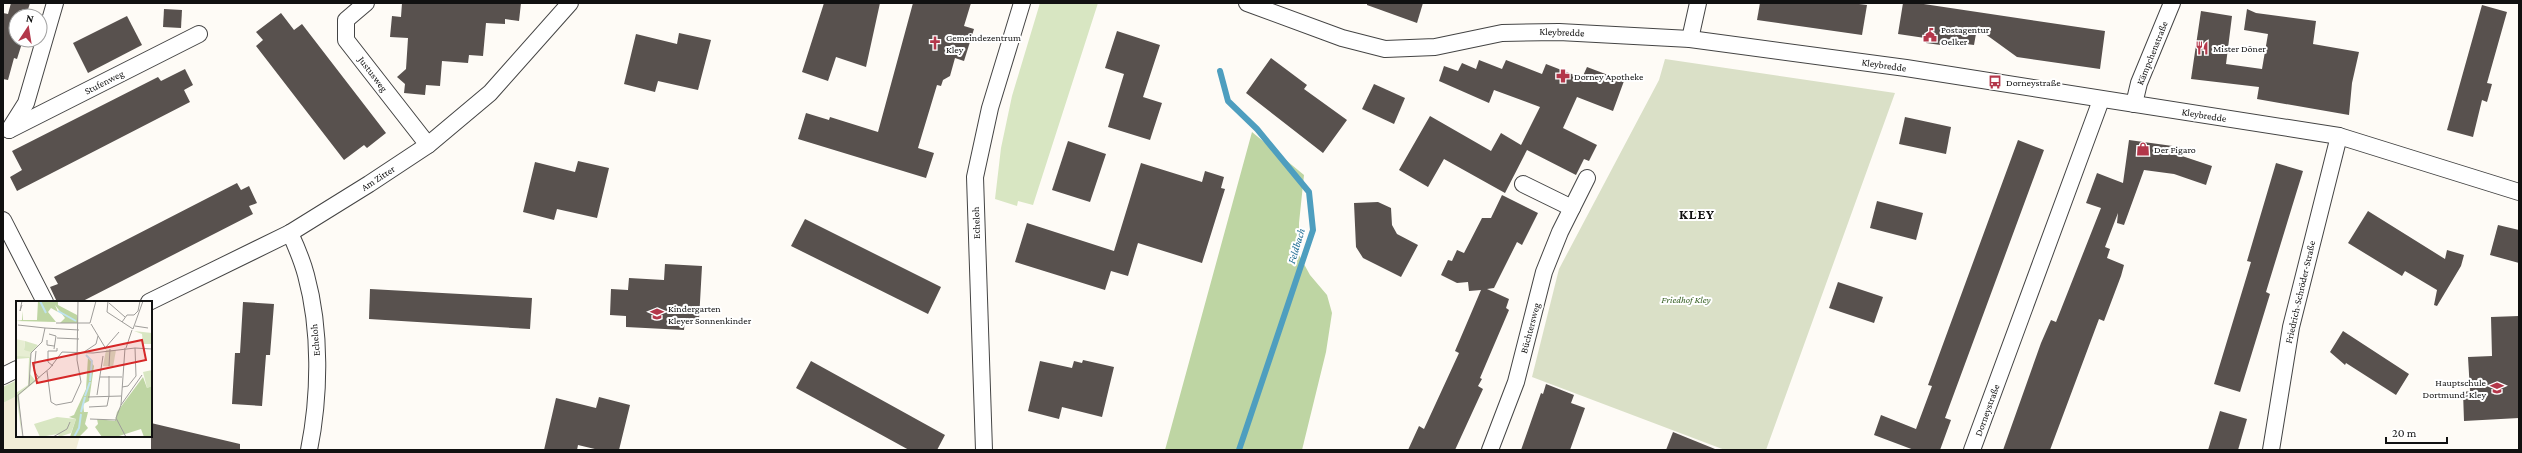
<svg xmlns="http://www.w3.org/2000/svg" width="2522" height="453" font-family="'Crimson Pro',serif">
<rect width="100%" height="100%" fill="#fefbf6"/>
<path fill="#f2edd7" d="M17,396V436H80L76,450H3V403Z"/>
<g fill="#d8e6c2">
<path d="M1040,3H1098L1033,205L1018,201L1017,206L995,199L1001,148L1012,96Z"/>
<path d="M17,380V396L3,403V387Z"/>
</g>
<path fill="#bed5a3" d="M1252,132L1304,175L1299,223V255L1310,275L1327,295L1332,313L1326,352L1302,450H1165Z"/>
<path fill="#dae0c7" d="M1665,59L1895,93L1766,450H1725L1532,377L1559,269L1659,80Z"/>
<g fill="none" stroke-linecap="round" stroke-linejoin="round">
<path stroke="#4e9ebf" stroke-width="6" d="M1220,71L1228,101L1257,129L1309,192L1313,230L1239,450"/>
</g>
<g fill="#58514e">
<path d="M11,3H30L26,16H16V40H23L17,59L14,58L8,80L3,79V13L8,14Z"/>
<path d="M402,3L433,4L521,3L519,21L505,19V24L486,23L483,56L469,55L468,63L442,61L440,86L426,85L425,95L404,93L405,84L397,77L406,69L408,38L390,37L392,16L401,17Z"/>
<path d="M824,3H880L866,67L836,57L828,81L802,72Z"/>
<path d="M913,3H971L964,26L974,29L964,61L955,58L950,76L943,80L941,86L937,85L918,148L934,153L926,178L798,139L806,113L829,120L830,117L878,132Z"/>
<path d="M1367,3H1423L1417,23L1367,5Z"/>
<path d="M1760,3H1851L1867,5L1862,35L1757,20Z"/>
<path d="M1903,3H1917L2105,31L2100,69L2017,57L1977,28L1974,45L1950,42L1948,46L1926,43L1925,38L1898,34Z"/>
<path d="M2482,5L2507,12L2487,83L2492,84L2487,102L2482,100L2473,137L2447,130Z"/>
<path d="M164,9L182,10L181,28L163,27Z"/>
<path d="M2247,9L2256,13L2316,21L2313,44L2359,52L2352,83L2349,115L2257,99L2259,87L2191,79L2201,11L2232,16L2226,64L2262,69L2268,34L2244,30Z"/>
<path d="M281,13L294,30L302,24L386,133L367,148L364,145L344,160L256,46L263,40L256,32Z"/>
<path d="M127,16L142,45L88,73L73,43Z"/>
<path d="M1117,31L1160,45L1143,97L1162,103L1150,140L1108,127L1124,74L1105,68Z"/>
<path d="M679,33L711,40L698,90L658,81L655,92L624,84L636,34L677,44Z"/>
<path d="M1271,58L1307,85L1304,89L1347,120L1323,153L1246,93Z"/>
<path d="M1479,60L1502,69L1506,60L1542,74L1546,64L1582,78L1587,67L1624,81L1613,111L1577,97L1563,128L1597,145L1589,161L1584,159L1576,175L1527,150L1505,193L1444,159L1428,187L1399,170L1430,116L1491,151L1501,133L1521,145L1540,107L1494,90L1489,103L1439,81L1444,66L1458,71L1462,63L1476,69Z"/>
<path d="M185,69L193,85L184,90L190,102L17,191L10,177L22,170L12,151L158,77L161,81Z"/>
<path d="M1374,84L1405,98L1394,124L1362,109Z"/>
<path d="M1905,117L1951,127L1946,154L1899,144Z"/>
<path d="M2018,140L2044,150L1945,418L1951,420L1940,450H1914L1874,435L1881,415L1916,429L1932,386L1928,385Z"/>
<path d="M2129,140L2180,147L2179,155L2212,166L2206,185L2174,174L2144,170L2124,225L2117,223L2118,213L2105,247L2110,249L2107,258L2124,265L2121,276L2104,321L2099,319L2050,450H2003L2041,343L2051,320L2056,322L2101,208L2086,203L2097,173L2123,183Z"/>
<path d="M1068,141L1106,154L1090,202L1052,190Z"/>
<path d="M578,161L609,168L597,218L557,209L554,220L523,212L535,162L575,172Z"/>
<path d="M1141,163L1202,182L1205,171L1224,177L1221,188L1225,189L1202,263L1138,243L1128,276L1111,271L1105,290L1015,262L1027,223L1114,251Z"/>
<path d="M2276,163L2303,171L2266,292L2270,294L2240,392L2214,384L2251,262L2247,261Z"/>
<path d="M237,183L241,190L249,186L257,203L249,206L253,214L81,302H57L50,287L58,284L54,277Z"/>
<path d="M1502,195L1538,213L1522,245L1517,242L1494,288L1487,289L1509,299L1506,308L1509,310L1480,378L1482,379L1478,386L1483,389L1455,450H1408L1419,426L1424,429L1459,353L1455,351L1481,290L1469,291L1468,282L1457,283L1441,275L1448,260L1452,261L1457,250L1464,253L1482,218H1491Z"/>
<path d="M1877,201L1923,213L1916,240L1870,228Z"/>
<path d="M1378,202L1391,208L1392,225L1397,234L1418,245L1401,277L1363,258L1356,247L1354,203Z"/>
<path d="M2368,211L2445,259L2447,250L2464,255L2461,266L2437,306L2434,305L2437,290L2405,271L2402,276L2348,243Z"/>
<path d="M805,219L941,287L928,314L791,246Z"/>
<path d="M2498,225L2519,230V263L2490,255Z"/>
<path d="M665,264L702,266L699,320L685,319L684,330L626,327V316L610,315L611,289L628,290L629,278L664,280Z"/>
<path d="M1838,282L1883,297L1874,323L1829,308Z"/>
<path d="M370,289L532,298L530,329L369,319Z"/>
<path d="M243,302L274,304L270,355H266L262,406L232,404L235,353H240Z"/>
<path d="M2519,316V418L2464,421L2463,392L2470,391L2468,357L2492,356L2491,317Z"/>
<path d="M2343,331L2409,374L2396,395L2346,363L2345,365L2330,352Z"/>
<path d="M1083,360L1114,367L1102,417L1062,407L1059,419L1028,411L1040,361L1072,368L1074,361L1082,363Z"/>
<path d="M811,361L945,435L937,450H909L796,388Z"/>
<path d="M1546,384L1574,395L1571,403L1585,408L1570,450H1521L1541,393L1543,394Z"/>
<path d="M599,397L630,405L619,450H599L578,445L577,450H544L556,398L596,408Z"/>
<path d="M2220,411L2247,419L2238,450H2208Z"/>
<path d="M151,423L240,444V450H151Z"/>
<path d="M1673,432L1715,449V450H1666Z"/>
</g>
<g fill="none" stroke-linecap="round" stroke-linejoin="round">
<g stroke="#444" stroke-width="18">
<g id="minor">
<path d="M366,3L346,20V40L428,145"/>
<path d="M1247,3L1342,38L1385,49L1435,47L1502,33L1559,32L1690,39L1906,68L2339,136L2519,192"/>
<path d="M1690,39L1698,3"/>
<path d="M2134,104L2139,83L2172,3"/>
<path d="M9,130L199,34"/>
<path d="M9,130L26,103L55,3"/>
<path d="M1523,184L1572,208"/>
<path d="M3,220L45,302"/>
<path d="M290,233C296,246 302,260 306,275C321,330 320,395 309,450"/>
<path d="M149,302L290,233L369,184L428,145L490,93L570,3"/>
<path d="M3,376L17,369"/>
<path d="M984,450L975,177L990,108L1022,3"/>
<path d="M1490,450L1516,382L1544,272L1560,232L1587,178"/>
<path d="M1972,450L2101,100"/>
<path d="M2271,450L2291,327L2339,136"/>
</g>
</g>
<use href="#minor" stroke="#fff" stroke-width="16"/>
</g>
<defs>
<g id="civic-bare" transform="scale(1.08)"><path d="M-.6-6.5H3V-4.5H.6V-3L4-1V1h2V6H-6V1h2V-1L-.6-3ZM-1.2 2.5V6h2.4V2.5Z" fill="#b3374a" stroke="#fff" stroke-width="2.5" paint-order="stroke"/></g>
<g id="church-bare" transform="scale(1.08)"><path d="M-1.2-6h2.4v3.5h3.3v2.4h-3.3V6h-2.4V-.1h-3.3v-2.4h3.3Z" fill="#b3374a" stroke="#fff" stroke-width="2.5" paint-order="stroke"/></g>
<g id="restaurant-bare" transform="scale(1.08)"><path d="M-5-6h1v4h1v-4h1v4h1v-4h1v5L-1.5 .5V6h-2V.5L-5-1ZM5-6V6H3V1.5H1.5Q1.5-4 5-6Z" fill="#b3374a" stroke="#fff" stroke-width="2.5" paint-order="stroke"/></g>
<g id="pharmacy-bare" transform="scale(1.08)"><path d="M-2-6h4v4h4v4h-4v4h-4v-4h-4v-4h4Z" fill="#b3374a" stroke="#fff" stroke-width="2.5" paint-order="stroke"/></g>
<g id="bus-bare" transform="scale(1.08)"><path d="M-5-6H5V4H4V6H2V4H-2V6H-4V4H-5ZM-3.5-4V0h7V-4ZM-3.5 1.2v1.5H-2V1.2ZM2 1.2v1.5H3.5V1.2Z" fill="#b3374a" stroke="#fff" stroke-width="2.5" paint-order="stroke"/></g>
<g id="shop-bare" transform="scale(1.08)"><path d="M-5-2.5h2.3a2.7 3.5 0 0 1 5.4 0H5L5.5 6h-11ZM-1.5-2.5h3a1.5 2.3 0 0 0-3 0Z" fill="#b3374a" stroke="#fff" stroke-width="2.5" paint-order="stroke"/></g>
<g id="school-bare" transform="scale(1.08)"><path d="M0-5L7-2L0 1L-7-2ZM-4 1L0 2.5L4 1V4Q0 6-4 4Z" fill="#b3374a" stroke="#fff" stroke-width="2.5" paint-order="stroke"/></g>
</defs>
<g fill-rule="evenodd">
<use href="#civic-bare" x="1930" y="35"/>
<use href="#church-bare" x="935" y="43"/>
<use href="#restaurant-bare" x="2202" y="48"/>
<use href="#pharmacy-bare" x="1563" y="76"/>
<use href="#bus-bare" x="1995" y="82"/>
<use href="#shop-bare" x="2143" y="149"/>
<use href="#school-bare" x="657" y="314"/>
<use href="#school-bare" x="2497" y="388"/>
</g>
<g text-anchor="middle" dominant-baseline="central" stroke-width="4" stroke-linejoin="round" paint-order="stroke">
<g font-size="10" fill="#111" stroke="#fff" text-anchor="start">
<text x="1941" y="29">Postagentur<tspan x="1941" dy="12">Oelker</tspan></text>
<text x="946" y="37">Gemeindezentrum<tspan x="946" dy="12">Kley</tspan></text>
<text x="2213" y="48">Mister Döner</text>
<text x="1574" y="76">Dorney Apotheke</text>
<text x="2006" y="82">Dorneystraße</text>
<text x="2154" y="149">Der Figaro</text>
<text x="668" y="308">Kindergarten<tspan x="668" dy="12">Kleyer Sonnenkinder</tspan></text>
<text x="2486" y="382" text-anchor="end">Hauptschule<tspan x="2486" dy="12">Dortmund-Kley</tspan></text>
</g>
<g font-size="10" fill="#111" stroke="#fff">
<text transform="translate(1562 32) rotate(2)">Kleybredde</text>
<text transform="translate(2152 53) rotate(-68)">Kämpchenstraße</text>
<text transform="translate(1884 65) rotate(8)">Kleybredde</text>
<text transform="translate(373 74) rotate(53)">Justusweg</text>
<text transform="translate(104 82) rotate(-27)">Stufenweg</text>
<text transform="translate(2204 115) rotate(9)">Kleybredde</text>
<text transform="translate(378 178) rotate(-33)">Am Zitter</text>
<text transform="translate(976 223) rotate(-92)">Echeloh</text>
<text transform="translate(2300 292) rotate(-77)">Friedrich-Schröder-Straße</text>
<text transform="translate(1530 328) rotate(-75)">Büchtersweg</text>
<text transform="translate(315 340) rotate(-95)">Echeloh</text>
<text transform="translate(1987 410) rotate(-70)">Dorneystraße</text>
</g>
<g font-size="10" font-style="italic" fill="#3a6327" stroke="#fff">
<text x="1686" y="299">Friedhof Kley</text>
</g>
<g font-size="11" font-style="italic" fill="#267196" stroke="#fff">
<text transform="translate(1296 246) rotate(-73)">Feldbach</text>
</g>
<g font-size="14" font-weight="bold" letter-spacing="1" fill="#111" stroke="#fff">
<text x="1697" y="214">KLEY</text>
</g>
</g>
<g transform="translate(16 301)">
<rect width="136" height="136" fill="#fefbf6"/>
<path d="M118,30L136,32V43H127L126,33ZM9,40L22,44L15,52L14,73L19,79L25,76L3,94L6,136L0,92L12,84L13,57L0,58V55H14L8,49ZM136,69V85L131,87L127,71ZM41,116L60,118L55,132L43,136L42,133L24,136L18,123Z" fill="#d8e6c2"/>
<path d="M22,0H42V4L61,14L62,22H44L49,17L39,4L42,11L35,7L32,11L40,21L0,20L6,19V10L7,19H21ZM72,56L78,65L73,100L67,103L68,111H72L69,123L72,127L63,136H54L60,118L53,116L58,114L70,88ZM127,76L131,87L136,85V136H128L125,128L100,136H86L79,126L82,123L81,118L99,120L101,111Z" fill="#bed5a3"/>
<path d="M90,49H100L97,66L87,65Z" fill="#dae0c7"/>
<path d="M0,38L9,40L8,49L15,51L14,56L0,55Z" fill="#e7eed3"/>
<path fill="none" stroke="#bfe3f0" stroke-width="2" d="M24,0L30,12M42,10L60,20M70,54L76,60L74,80M69,95L74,81M65,111L69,96M58,136L63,127L65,113"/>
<path fill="none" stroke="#9f9d9a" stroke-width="1" d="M92,0L91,11L117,28L127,0M93,2L109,16M6,4L4,10L6,0M106,21L111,14H118L122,10L124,0M40,22H74L80,0M75,23L90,48M2,24L29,27M119,25L132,27M33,33L40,35L38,48M41,37L63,38M31,39V44L38,45M90,46L103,31M109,47L105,104L100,117L110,136M110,47L116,29M20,50L18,70L23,77M68,51L80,43L82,35M37,65L32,61V50H41V47M93,65L94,48M31,70L35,101L40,104L56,101L65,81L61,59L62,0M84,76H106M13,85L15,52L26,41L29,27L63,29M106,86L112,85L120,75L119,47M81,94L87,55M93,95V75M72,96L105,95M105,104L126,74M73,106L91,105L93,95M74,118L100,119M7,136L2,94L34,67L46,51L77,52L119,47L136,48M37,136L51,128L54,121"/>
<path fill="#d62828" fill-opacity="0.15" stroke="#d62828" stroke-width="2" d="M126,39L130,59L21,82L17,62Z"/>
<rect width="136" height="136" fill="none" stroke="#111" stroke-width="2"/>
</g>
<rect width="2522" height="453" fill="none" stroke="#111111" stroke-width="8"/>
<g transform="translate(28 28) rotate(12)"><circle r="19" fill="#ffffff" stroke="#a0a0a0"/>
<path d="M0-3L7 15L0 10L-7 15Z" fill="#b3374a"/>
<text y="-6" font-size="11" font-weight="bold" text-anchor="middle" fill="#111111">N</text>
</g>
<path d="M2386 437v6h61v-6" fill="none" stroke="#111111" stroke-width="2"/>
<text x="2392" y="437" font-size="12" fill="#111111" stroke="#ffffff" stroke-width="3" paint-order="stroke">20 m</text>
</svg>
